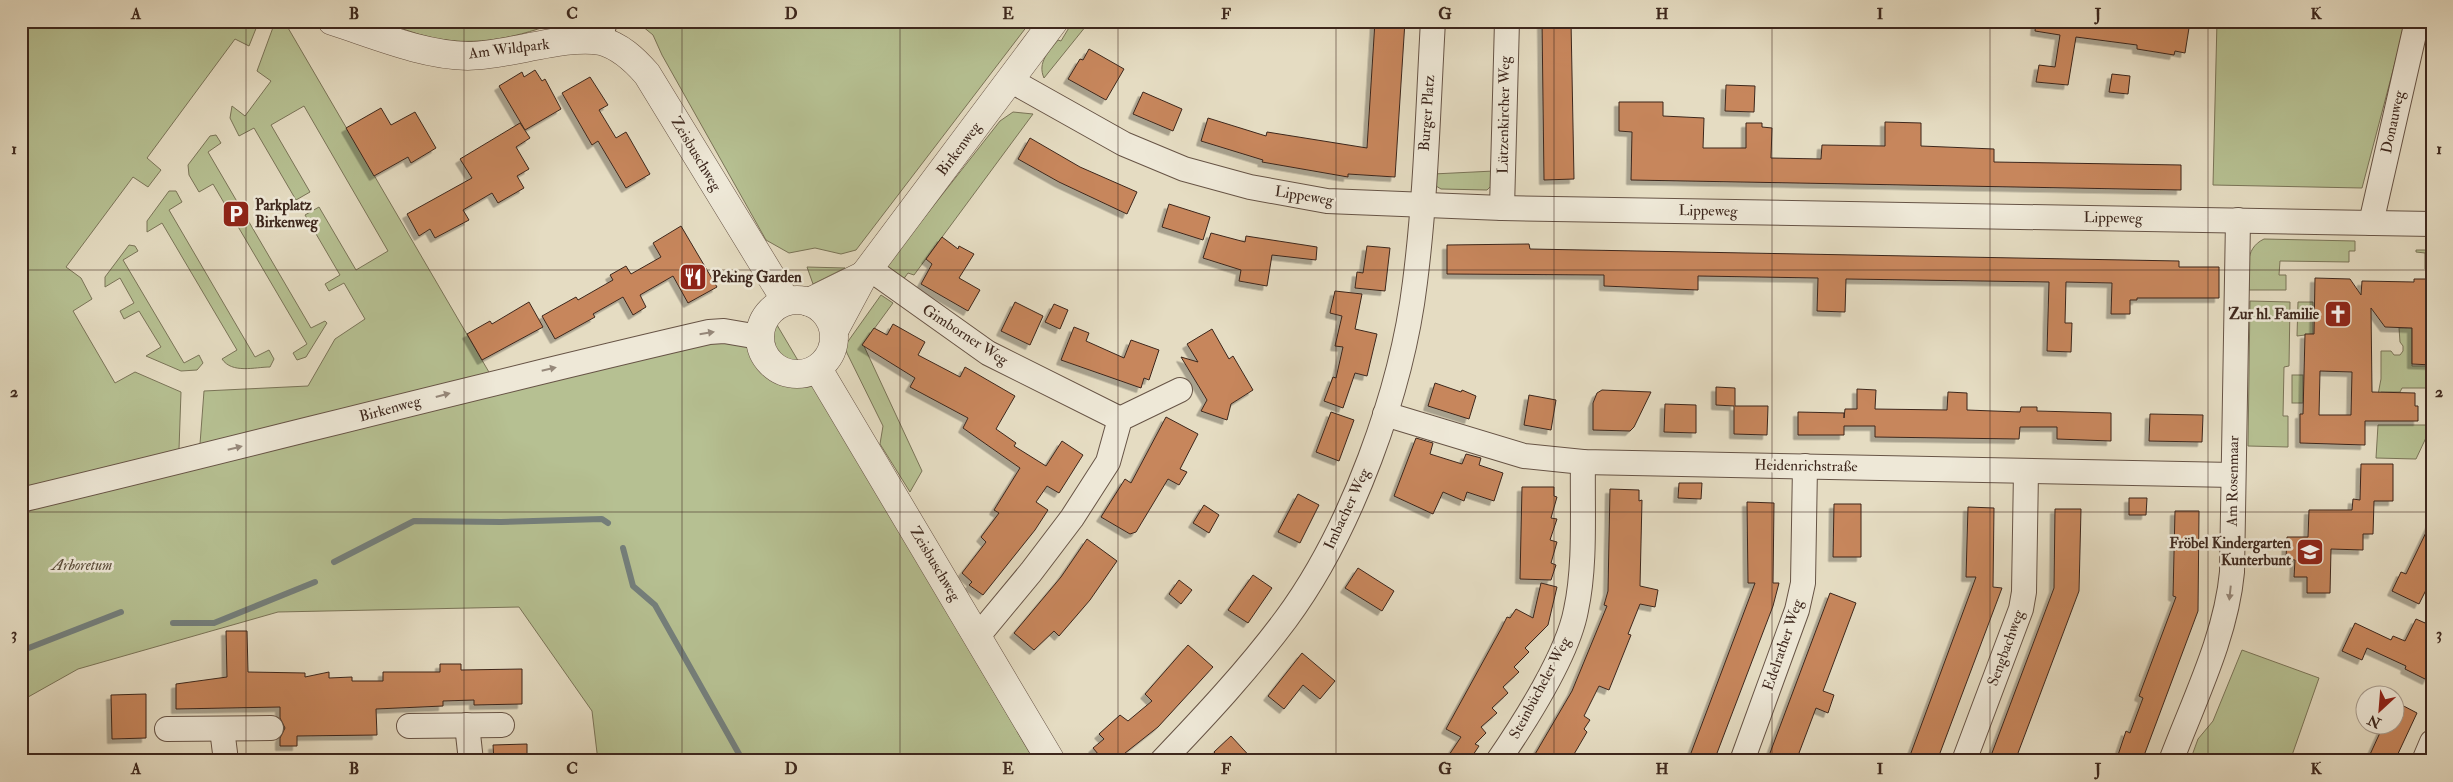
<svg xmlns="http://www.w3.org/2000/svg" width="2453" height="782" font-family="'IM FELL Double Pica',serif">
<defs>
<filter id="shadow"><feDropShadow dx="-4.5" dy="4.5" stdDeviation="0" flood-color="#0004"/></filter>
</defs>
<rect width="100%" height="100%" fill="#e5dcc2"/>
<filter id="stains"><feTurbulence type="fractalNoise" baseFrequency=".004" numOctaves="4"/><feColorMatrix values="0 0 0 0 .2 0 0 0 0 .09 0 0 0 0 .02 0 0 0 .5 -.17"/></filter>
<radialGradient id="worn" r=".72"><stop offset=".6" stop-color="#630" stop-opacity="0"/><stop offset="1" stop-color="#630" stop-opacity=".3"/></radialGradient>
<g fill="#b6c092" stroke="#7a7458">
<path d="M21,21H259L249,46L235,39L147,158L161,170L148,187L133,177L66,267L81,278L92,299L73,311L115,383L135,372L181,392L179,449L200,444L204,391L308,386L335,339L365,319L344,283L329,291L325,284L340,275L305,215L319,207L356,270L388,251L304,106L271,125L310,192L296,200L254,128L239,136L230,118L232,106L245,116L271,81L257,71L275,22L284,21L500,391L777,325L1031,755L1009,761H598L592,711L519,607L278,612L78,669L21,701Z"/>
<path d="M382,21H560C520,37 476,47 433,38C415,34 398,27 382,21Z"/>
<path d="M636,21H1031L856,250L841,254L815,248L789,253L766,240L662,55L653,35Z"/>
<path d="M1073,21H1090L1044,78C1037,62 1049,52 1058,40L1061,41Z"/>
<path d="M2217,21H2406L2362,188L2213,185Z"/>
<path d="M1013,112L1033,114L914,275L908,273L897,288L887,265L1000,121Z"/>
<path d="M216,135L221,143L208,152L311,328L325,321L327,323L306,357L297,360L293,353L307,344L213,184L199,192L189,175L188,165L210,136Z"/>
<path d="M1494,171L1492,185L1487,190L1441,189L1436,186L1433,174Z"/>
<path d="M169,191H176L182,202L169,210L255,357L269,350L274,359L270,367C255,367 232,374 222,359L237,350L162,223L147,232V221Z"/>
<path d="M2264,239L2355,241V251H2349V262L2280,261L2279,275H2286V290H2249C2249,271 2243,249 2264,239Z"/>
<path d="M129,245L135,246L138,251L123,260L184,363L199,355L203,363L197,370L181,371L146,356L161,347L139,311L124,319L120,311L134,303L120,278L105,287V277Z"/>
<path d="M2416,250H2432V269H2425V253L2416,252Z"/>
<path d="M807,267L845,268L813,284Z"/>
<path d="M881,295L893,303L863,344L922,471L910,492L880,444L883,426L844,347Z"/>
<path d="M2250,301L2290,302L2289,366L2284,367L2283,416H2288V447L2248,446Z"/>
<path d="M2298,302H2313V334L2297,336Z"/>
<path d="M2399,328H2412V366H2432V425L2416,459L2376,458L2378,425H2427V388H2402L2400,392H2381V400H2377L2381,379V351H2391L2394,355H2400L2403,351V346L2400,342Z"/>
<rect x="2292" y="375" width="11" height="28"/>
<path d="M2242,650L2319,678L2290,761H2190L2198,739L2213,721Z"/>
</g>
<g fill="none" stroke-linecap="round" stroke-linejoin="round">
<g stroke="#747f7c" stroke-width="6">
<path d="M623,548L633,586L655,605L743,761"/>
<path d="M334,562L414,521L501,522L602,519L608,523"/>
<path d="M173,623H214L315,582"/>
<path d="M21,651L121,612"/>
</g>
</g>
<g fill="#c7865b" stroke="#3d271d" fill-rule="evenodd" filter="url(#shadow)">
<path d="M1375,21H1405L1395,177L1348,174V177L1262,162L1263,160L1201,141L1208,118L1266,136L1267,132L1367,148Z"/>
<path d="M1542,21H1571L1574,179L1544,180Z"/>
<path d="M2036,21H2187L2186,27L2189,28L2185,53L2175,51L2174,55L2137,49V45L2076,37L2068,85L2036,82L2039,65L2055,67L2060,35L2035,31Z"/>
<path d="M1089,49L1124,69L1106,100L1068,79L1080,59L1083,60Z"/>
<path d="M535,70L542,81L545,79L561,109L525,130L499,86L522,72L524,77Z"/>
<path d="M2112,74L2130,76L2128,94L2109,92Z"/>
<path d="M590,77L608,105L599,110L616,138L626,132L650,174L626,188L598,141L592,145L562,93Z"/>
<path d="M1726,85L1755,86L1754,112L1725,111Z"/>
<path d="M1143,92L1182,109L1173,131L1133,114Z"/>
<path d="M1619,102H1663V116L1704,118L1703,148H1746V123H1762V127L1772,128L1771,158L1821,159L1822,145L1885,146V122L1921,123V146L1994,149V162L2181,165V190L1631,180L1632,132L1619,131Z"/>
<path d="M381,108L391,125L415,112L436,148L411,163L408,157L374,176L346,128Z"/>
<path d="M520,123L530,138L516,147L529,169L517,176L524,188L498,203L492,193L463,210L469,220L435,238L430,229L419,236L407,214L472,178L460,159Z"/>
<path d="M1030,138L1080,167L1137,192L1127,214L1059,182L1018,159Z"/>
<path d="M1169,204L1210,217L1203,240L1162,227Z"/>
<path d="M681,226L717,287L688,303L673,276L640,295L646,307L633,315L623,297L593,314L595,317L555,339L542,316L576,297L578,300L613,280L610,275L626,266L631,274L661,257L653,243Z"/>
<path d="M1211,233L1245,242L1246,236L1317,247L1316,260L1272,255L1267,286L1239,281L1241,270L1203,258Z"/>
<path d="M942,237L958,249L959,246L974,254L959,278L980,290L968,311L921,284L932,264L926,259Z"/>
<path d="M1529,244L1530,249L2179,261V267H2219V298H2137V300H2130V314H2111L2112,283L2066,282L2065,323H2072L2071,352L2047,351L2049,282L1846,279L1845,312L1817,311L1818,278L1698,276V290L1604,286V275L1447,274V245Z"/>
<path d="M1367,246L1390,248L1385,291L1355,288L1357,272L1363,273Z"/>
<path d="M2315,278L2350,279L2361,295L2362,281L2414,282V279H2432V365L2412,364V328L2385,327L2371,308L2372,392L2415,393V406H2418V421H2365V445L2300,443V414H2303L2305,334H2314ZM2320,371L2352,372L2351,415H2319Z"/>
<path d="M1335,291L1362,294L1355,329L1377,334L1367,376L1355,373L1343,408L1324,401L1333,377L1336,378L1343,347L1335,346L1342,316L1330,313Z"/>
<path d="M529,302L543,327L482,360L467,334L490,321L492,324Z"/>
<path d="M1015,302L1043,316L1030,345L1001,331Z"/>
<path d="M1054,304L1068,310L1060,329L1045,322Z"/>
<path d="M893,324L925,342L918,355L960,377L965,367L1015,396L996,429L1016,443L1014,446L1046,466L1062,441L1083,455L1059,493L1047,486L1036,502L1048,510L1035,530L983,595L969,585L972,582L962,573L986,542L981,537L999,513L994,510L1020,468L963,428L968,418L910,387L915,378L862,345L874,328L887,335Z"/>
<path d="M1074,327L1089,333L1086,341L1124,358L1131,340L1159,350L1149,380L1144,378L1141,388L1061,360Z"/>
<path d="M1212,329L1229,359L1233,356L1253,390L1231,404L1227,420L1201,411L1207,400L1181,357L1198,362L1187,344Z"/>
<path d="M1435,383L1461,392L1462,390L1476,396L1469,419L1428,406Z"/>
<path d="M1716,387L1735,388V406H1768L1767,435L1734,434V406L1716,405Z"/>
<path d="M1857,389L1876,390L1875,409L1947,410L1948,392L1967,393V410L2020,412L2021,407H2037V411L2111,413V441L2057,439V427H2020L2019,439L1875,437V426H1844V435H1798V412L1844,413V418L1845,409H1857Z"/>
<path d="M1602,390L1651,392L1634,427L1630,431L1593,430V403L1597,393Z"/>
<path d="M1529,395L1556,400L1551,430L1524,425Z"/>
<path d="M1665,404L1696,405V433L1664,432Z"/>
<path d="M1331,412L1354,420L1339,461L1316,452Z"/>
<path d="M2150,414L2203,415L2202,442L2149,441Z"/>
<path d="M1166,417L1198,434L1180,469L1187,472L1179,485L1168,479L1136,532L1130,534L1101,517L1125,479L1131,483Z"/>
<path d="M1416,438L1433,443L1430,454L1462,464L1466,454L1481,458L1479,465L1503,473L1494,501L1467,492L1464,501L1443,492L1433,514L1394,496Z"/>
<path d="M2361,464H2393V501H2374L2373,534H2363V550L2331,549L2330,593H2307V577H2294L2295,560L2286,559L2287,537H2308L2309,510H2352L2353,499L2360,500Z"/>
<path d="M1679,483H1702L1701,499L1678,498Z"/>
<path d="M1522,487H1554V496L1557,497L1551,518L1557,519L1550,540L1557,542L1551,563L1556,565L1551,580L1520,579Z"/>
<path d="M1610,489L1639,490V501L1642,500L1640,586L1658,590L1655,607L1640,604L1628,634L1631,635L1609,690L1599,686L1584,716L1590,720L1584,729L1587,732L1570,761H1531L1572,691L1607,606L1604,605L1608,591Z"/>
<path d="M1298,494L1319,505L1300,543L1278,532Z"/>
<path d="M2129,498H2147L2146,515H2129Z"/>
<path d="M1747,502L1774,503L1773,583H1779L1773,606L1714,761H1688L1755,583H1748Z"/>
<path d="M1834,504H1861V557H1833Z"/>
<path d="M1204,505L1219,515L1209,533L1193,523Z"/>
<path d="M1968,507L1994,508L1993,587L2002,588L1937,761H1908L1976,577H1966Z"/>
<path d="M2055,509H2081L2079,591L2015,761H1989L2054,588Z"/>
<path d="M2175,511H2199L2198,611L2142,761H2116L2126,731L2130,733L2143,698L2139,696L2176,597L2173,596Z"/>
<path d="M2432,520V578L2419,604L2392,591L2401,572L2406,574Z"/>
<path d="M1087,539L1117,561L1090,600L1059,636L1054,631L1034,650L1014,633L1061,577Z"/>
<path d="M1358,568L1394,591L1382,611L1345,588Z"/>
<path d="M1253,575L1272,588L1248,623L1228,610Z"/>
<path d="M1179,580L1192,590L1181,604L1169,594Z"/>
<path d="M1541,583L1557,587L1548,625L1525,648L1529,652L1514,667L1519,672L1503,687L1508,693L1492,708L1497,713L1481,727L1486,733L1475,744L1479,746L1469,761H1445L1461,737L1446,729L1501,629L1507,617L1510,618L1516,609L1533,618Z"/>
<path d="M1830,593L1856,603L1823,691L1834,695L1828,713L1816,708L1796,761H1767Z"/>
<path d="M2416,619L2432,626V670L2427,680L2405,669L2406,666L2367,648L2362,660L2342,651L2355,623L2391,640L2393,636L2405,641Z"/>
<path d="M226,631H247L248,672L305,673V677L329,672V678L352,677V681H383V672H440V664H461V670L522,669V704L474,705V700L443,701V706L376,709L377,735L297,736V746H280V738L285,728L280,718V707L176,709V684L227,677Z"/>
<path d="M1188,645L1213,667L1158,727L1115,761H1104L1093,748L1104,739L1099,734L1120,715L1128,721L1152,701L1145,694Z"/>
<path d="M1302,653L1335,681L1320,699L1303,685L1284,709L1268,696Z"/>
<path d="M146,694V738L112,739L111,695Z"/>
<path d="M2396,702L2417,713L2396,758L2394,761H2367L2384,724H2396Z"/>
<path d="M1231,736L1254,761H1222L1214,752Z"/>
<path d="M527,744V761H494L493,745Z"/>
</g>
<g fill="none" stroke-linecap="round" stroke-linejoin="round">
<g stroke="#675446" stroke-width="26">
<g id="minor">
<path d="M600,41L605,21"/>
<path d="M1010,80L1124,144L1184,169L1250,187L1327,201L1502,208L2432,224"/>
<path d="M1502,208L1507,21"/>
<path d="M2371,223L2417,21"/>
<path d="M870,269L988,353L1120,419"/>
<path d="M1385,414L1524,456L1583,462L2233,475"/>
<path d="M21,500C251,445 479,385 709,332L724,331L759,337"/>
<path d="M978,636L1031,572L1072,518L1108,462L1120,419L1180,390"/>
<path d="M467,725L471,761"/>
<path d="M409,726L502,725"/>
<path d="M167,729L271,728"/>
<path d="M222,729L226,761"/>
<path d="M1162,761C1205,716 1248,670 1286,619C1351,531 1402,391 1415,282C1426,196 1428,108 1433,21"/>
<path d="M1498,761C1524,723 1568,654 1576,610C1586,564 1582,509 1583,462"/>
<path d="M1742,761L1797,610L1803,583L1805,466"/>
<path d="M1964,761L2021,609L2024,592L2026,471"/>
<path d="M2171,761C2194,700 2226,637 2232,572L2238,220"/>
<path d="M2424,761L2432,742"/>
</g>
</g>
<g stroke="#675446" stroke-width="29">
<g id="tertiary">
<path d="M332,21C376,35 422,55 468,56C507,56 566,34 601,41C620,46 634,59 647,74L786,301"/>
<circle cx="797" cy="337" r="37"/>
<path d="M809,302L864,275"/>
<path d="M834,331L864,275L1054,21"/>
<path d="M818,369L1051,761"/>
</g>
</g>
<use href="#minor" stroke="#eee8d7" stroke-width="24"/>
<use href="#tertiary" stroke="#eee8d7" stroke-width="28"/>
</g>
<defs><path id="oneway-solid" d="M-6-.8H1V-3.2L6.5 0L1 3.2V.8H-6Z" transform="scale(1.25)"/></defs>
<g fill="#96887a">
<use href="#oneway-solid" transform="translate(707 333) rotate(-9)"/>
<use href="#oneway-solid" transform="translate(549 369) rotate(-13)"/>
<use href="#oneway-solid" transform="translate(443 395) rotate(-15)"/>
<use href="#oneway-solid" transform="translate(235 448) rotate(-14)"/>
<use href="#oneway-solid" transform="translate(2230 593) rotate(96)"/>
</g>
<path fill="none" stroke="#3d271d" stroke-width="1" stroke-opacity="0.55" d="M246,21V761M464,21V761M682,21V761M900,21V761M1118,21V761M1336,21V761M1554,21V761M1772,21V761M1990,21V761M2208,21V761M21,270H2432M21,512H2432"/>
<defs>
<g id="parking-square" transform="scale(1.4375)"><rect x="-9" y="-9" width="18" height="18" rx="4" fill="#8f2418" stroke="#eee8d7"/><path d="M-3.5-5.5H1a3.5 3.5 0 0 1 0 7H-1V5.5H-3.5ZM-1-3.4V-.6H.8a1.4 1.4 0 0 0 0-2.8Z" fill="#fff"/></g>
<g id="restaurant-square" transform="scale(1.4375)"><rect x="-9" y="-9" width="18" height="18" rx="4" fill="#8f2418" stroke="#eee8d7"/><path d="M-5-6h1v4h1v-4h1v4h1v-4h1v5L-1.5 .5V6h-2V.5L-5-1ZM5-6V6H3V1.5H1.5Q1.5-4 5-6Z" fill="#fff"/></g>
<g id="church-square" transform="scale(1.4375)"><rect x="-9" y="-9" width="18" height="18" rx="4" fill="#8f2418" stroke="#eee8d7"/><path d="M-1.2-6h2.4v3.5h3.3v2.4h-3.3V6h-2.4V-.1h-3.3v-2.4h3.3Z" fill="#fff"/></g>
<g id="school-square" transform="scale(1.4375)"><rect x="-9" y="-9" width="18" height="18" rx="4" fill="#8f2418" stroke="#eee8d7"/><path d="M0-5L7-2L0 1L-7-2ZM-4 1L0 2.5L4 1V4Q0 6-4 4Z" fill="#fff"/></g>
</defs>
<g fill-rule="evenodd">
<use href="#parking-square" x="236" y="214"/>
<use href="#restaurant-square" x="693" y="277"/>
<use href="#church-square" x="2338" y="314"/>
<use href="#school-square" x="2310" y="552"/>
</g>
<g text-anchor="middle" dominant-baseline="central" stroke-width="5" stroke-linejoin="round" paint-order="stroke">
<g font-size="15" fill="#3d271d" stroke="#eee8d7">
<text transform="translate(509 49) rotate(-7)">Am Wildpark</text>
<text transform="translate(1427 113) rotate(-86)">Burger Platz</text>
<text transform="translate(1504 115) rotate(-89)">Lützenkircher Weg</text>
<text transform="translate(2393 122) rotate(-78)">Donauweg</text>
<text transform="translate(959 149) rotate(-53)">Birkenweg</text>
<text transform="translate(696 154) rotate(59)">Zeisbuschweg</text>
<text transform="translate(1304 196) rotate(9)">Lippeweg</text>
<text transform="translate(1708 211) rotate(1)">Lippeweg</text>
<text transform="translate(2113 218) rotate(1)">Lippeweg</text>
<text transform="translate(965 335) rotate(33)">Gimborner Weg</text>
<text transform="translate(390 409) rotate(-15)">Birkenweg</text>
<text transform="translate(1806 466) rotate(1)">Heidenrichstraße</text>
<text transform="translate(2233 481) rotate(-89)">Am Rosenmaar</text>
<text transform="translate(1347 509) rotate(-65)">Imbacher Weg</text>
<text transform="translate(935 564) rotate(59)">Zeisbuschweg</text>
<text transform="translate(1783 645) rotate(-71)">Edelrather Weg</text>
<text transform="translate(2006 648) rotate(-70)">Sengbachweg</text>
<text transform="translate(1540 688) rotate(-62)">Steinbücheler Weg</text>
</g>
<g font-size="15" font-weight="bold" fill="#3d271d" stroke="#eee8d7" text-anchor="start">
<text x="255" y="205">Parkplatz<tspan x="255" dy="17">Birkenweg</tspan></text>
<text x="712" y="277">Peking Garden</text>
<text x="2319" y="314" text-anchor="end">Zur hl. Familie</text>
<text x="2291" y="543" text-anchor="end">Fröbel Kindergarten<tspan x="2291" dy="17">Kunterbunt</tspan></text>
</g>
<g font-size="15" font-style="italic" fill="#5b4d3a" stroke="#eee8d7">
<text x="82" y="565">Arboretum</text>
</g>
</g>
<rect width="2453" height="782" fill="none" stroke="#e5dcc2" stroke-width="55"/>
<g transform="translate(2380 710) rotate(206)"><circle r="24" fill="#eee8d7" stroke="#a79b8d"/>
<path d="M0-4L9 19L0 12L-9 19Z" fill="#8f2418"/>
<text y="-8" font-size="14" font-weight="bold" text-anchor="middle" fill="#3d271d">N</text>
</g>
<rect x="28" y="28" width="2398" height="726" fill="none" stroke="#3d271d" stroke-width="2"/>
<g font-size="16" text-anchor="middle" font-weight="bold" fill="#3d271d">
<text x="136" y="19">A</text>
<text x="354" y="19">B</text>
<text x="572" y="19">C</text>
<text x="791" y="19">D</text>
<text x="1008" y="19">E</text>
<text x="1226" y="19">F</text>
<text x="1445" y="19">G</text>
<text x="1662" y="19">H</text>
<text x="1880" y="19">I</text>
<text x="2098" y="19">J</text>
<text x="2316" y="19">K</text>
<text x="14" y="154">1</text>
<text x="2439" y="154">1</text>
<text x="14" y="397">2</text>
<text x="2439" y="397">2</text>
<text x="14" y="639">3</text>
<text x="2439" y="639">3</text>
<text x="136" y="774">A</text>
<text x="354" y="774">B</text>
<text x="572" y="774">C</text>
<text x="791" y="774">D</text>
<text x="1008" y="774">E</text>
<text x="1226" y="774">F</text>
<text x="1445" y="774">G</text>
<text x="1662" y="774">H</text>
<text x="1880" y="774">I</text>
<text x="2098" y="774">J</text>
<text x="2316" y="774">K</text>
</g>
<rect width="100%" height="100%" filter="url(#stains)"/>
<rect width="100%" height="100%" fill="url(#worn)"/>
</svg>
